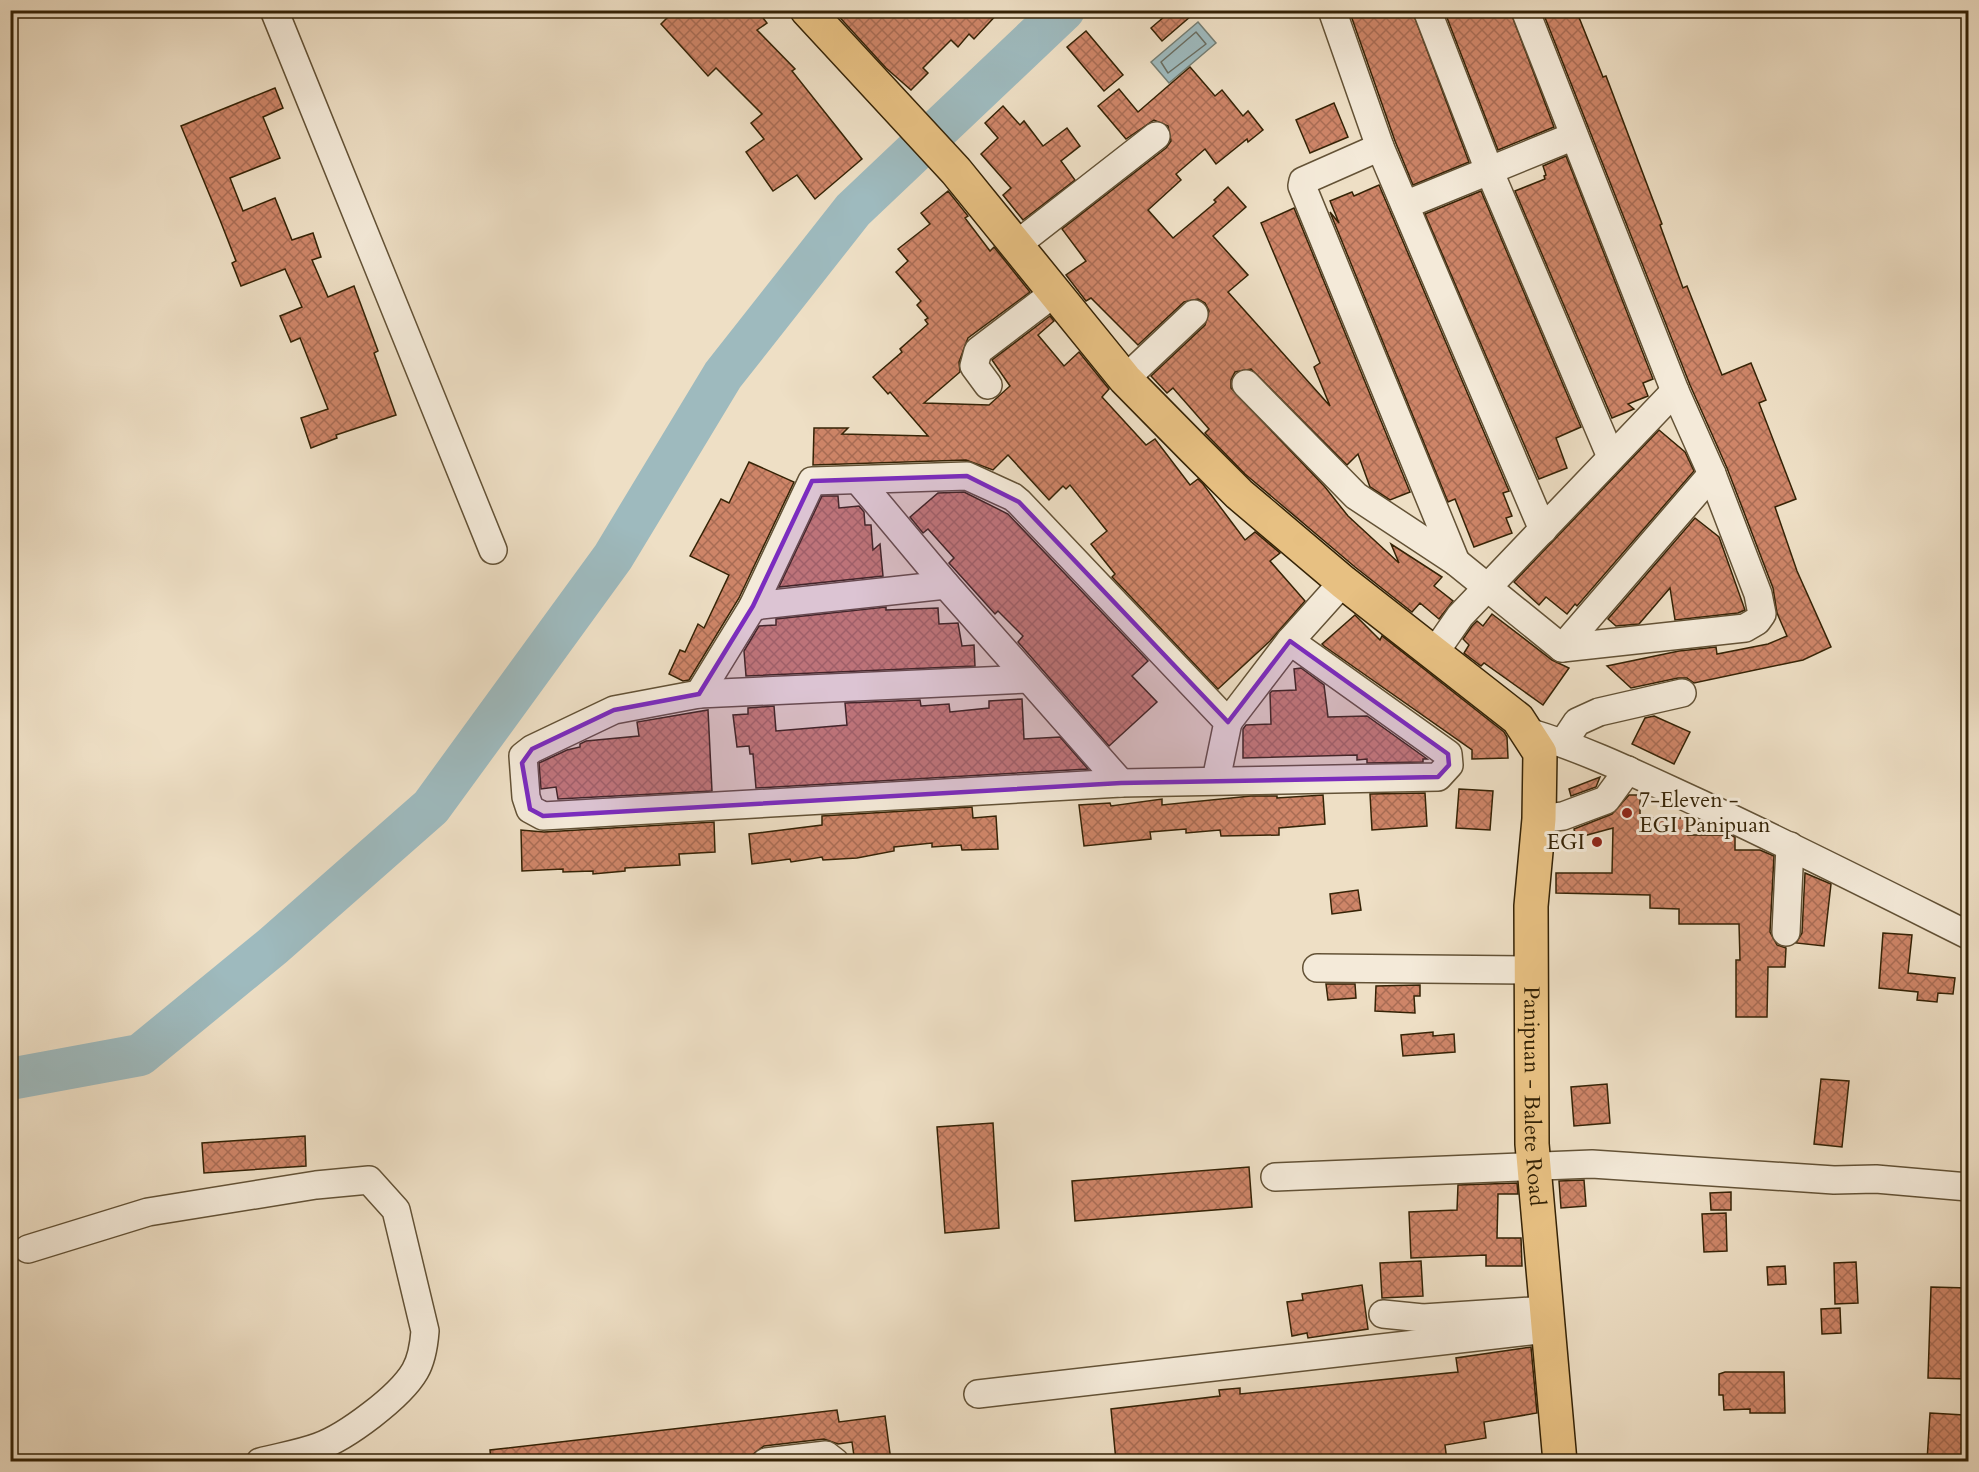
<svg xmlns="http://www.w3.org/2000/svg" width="1979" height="1472" font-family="Cardo,serif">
<defs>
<pattern id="building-cross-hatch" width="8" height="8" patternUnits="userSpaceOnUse" patternTransform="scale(1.5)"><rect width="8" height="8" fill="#ce8568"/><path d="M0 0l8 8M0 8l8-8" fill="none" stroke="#a86c54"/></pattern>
</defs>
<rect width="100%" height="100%" fill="#eedfc5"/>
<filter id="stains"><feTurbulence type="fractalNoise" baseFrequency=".00333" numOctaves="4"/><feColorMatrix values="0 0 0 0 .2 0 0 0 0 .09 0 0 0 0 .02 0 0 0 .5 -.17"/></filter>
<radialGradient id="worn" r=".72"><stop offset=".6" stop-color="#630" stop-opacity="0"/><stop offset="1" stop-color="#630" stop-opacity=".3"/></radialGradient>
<path fill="#9ebabe" stroke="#747e74" stroke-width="1.5" d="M1198,22L1216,43L1169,83L1151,62Z"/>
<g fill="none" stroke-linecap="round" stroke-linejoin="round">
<path stroke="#6a6e62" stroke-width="1.5" d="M1196,32L1206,44L1168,73L1161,62Z"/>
<path stroke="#9ebabe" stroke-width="42" d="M10,1079L140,1055L273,946L431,807L613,557L723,375L853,210L1064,10"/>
</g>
<g fill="url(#building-cross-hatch)" stroke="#352306" stroke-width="1.5">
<path d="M675,10H757L767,23L757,30L795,69L792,71L862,159L815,199L797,175L773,191L746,152L764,139L751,123L762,114L716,68L708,76L661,24Z"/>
<path d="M833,10H1001L974,39L969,34L958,47L951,40L923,68L928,73L911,90L886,68Z"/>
<path d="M1172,10H1198L1162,41L1151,28Z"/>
<path d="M1349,10H1412L1469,162L1413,185L1395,141Z"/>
<path d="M1444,10H1510L1554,127L1498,150Z"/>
<path d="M1542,10H1576L1603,77L1606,76L1662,224L1660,225L1683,288L1687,286L1722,375L1751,363L1766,400L1759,403L1796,499L1775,507L1797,571L1831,647L1803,660L1694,683L1687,678H1678L1631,688L1607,666L1679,651L1716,647L1717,654L1768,644L1787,636L1777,613L1773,588L1727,468L1690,385Z"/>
<path d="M1086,31L1123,75L1104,91L1067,47Z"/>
<path d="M1190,67L1215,96L1222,90L1243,116L1248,111L1263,130L1248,142L1247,139L1216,164L1205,149L1176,174L1181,180L1148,210L1173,238L1216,202L1214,200L1228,187L1246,207L1213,236L1248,275L1228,292L1330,406L1314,367L1320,363L1261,223L1294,208L1410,492L1390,500L1370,487L1358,454L1347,465L1251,369L1235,372L1231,380V388L1325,487L1348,516L1399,563L1391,544L1442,577L1434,586L1453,601L1439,619L1420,603L1412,612L1355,567L1245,474L1205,433L1209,429L1173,388L1167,393L1151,376L1205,325L1209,311L1205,303L1198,299L1184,302L1138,345L1091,298L1086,301L1066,275L1086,261L1062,229L1166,148L1171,141L1168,126L1154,120L1126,139L1098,106L1119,89L1138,112Z"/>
<path d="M275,88L283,108L263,117L280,158L230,178L243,211L275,198L292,240L313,233L321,257L312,260L328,297L354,286L378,351L374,353L396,415L336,435L337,438L311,448L301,418L328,409L300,338L291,342L280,316L302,307L285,269L241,286L232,263L236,261L220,220L181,126Z"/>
<path d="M1334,103L1348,137L1310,153L1296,120Z"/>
<path d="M1003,106L1020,125L1024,121L1043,146L1067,128L1080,146L1061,161L1075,180L1023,220L1003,195L1011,188L981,154L998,138L985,123Z"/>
<path d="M1566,156L1653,379L1643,383L1648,396L1628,404L1634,409L1612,418L1515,191L1545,179L1544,176L1546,175L1543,166Z"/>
<path d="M1379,185L1509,491L1503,493L1512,516L1506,518L1512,533L1474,547L1455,499L1448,502L1330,212L1339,223L1330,201L1352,192L1354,196Z"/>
<path d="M948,191L968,216L965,218L990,251L994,247L1030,292L968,338L959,362L960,372L924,403L989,405L1010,386L992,360L1050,316L1054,321L1038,335L1064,366L1079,352L1109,389L1102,397L1146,445L1155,439L1190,485L1198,479L1203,484L1245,540L1255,532L1280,553L1270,561L1305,601L1270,641L1218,689L1112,577L1115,574L1091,544L1107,531L1070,485L1066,489L1063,486L1049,500L1008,455L993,470L966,460L813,465L814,428H848L842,434L928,436L890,392L888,394L873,377L902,352L900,349L928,324L925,320L928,318L917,305L921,301L896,272L908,261L898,249L930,224L921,213Z"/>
<path d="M1481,191L1581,427L1556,438L1567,468L1539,479L1425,214Z"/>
<path d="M1659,430L1685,452L1694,471L1577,606L1575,604L1567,614L1546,597L1539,605L1514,582Z"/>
<path d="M749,462L794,482L739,598L689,680L683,681L669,674L680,650L685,652L698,624L704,628L729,575L690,556L721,499L729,503Z"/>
<path d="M964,492L1008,514L1148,661L1132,676L1157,702L1109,746L1018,642L1023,636L998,611L995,614L949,563L954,558L928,529L923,533L910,517L938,493Z"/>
<path d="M822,496H838L839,508L859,506L864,512L865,525H871L873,550L880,544L883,576L779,587Z"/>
<path d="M1695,518L1719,537L1745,610L1738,613L1675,620L1670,588L1639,624L1616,626L1608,619Z"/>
<path d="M886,607V610L938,608L939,624L958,623L962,646L974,645L975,666L746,676L744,651L759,626L776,625V619Z"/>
<path d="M1492,614L1552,660L1569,668L1543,705L1484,663L1481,666L1464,653L1469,645L1463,639L1472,626L1477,621L1483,626Z"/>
<path d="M1355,615L1380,640L1382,636L1504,732L1507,737L1508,758L1472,759V750L1324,646L1322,644Z"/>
<path d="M1301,668L1324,685L1328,717L1367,716L1427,759H1423V762L1367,763V759L1357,760V755L1243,758V729L1246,725L1271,724L1270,693L1272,691L1296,690L1294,669Z"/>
<path d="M1022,699L1024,739L1060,737L1088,769L756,788L753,754H750L749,746L737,747L733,715L748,714V708L774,706L776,731L847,725L845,703L920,700L921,706L949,704L950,712L989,708V701Z"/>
<path d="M708,710L712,791L558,799L556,787L541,789L539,763L567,750L580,747V744L586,741L639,736L637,722Z"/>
<path d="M1654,716L1690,732L1674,764L1632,744L1645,718Z"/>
<path d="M1600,777L1596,787L1571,796L1569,789Z"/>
<path d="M1459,789L1493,791L1490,830L1456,828Z"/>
<path d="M1425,793L1427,826L1372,830L1370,794Z"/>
<path d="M1323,795L1325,824L1279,828V835L1221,836L1220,830L1186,833V829L1150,832L1151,839L1084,846L1079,805L1110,803L1111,806L1162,799V805L1251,796H1277V798Z"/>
<path d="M1629,795H1640V818H1688V835H1730L1735,837V850H1760L1774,856L1770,932L1777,945L1786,948L1785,967H1768L1767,1017H1736V960H1740L1739,924H1679V909L1650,908V895L1556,893V873H1612L1613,828L1576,838L1574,829L1612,814Z"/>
<path d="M972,807L973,818L996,816L998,849L962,850L961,845L932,847V843L894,847V851L857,858L823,860L822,857L791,862L790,859L752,864L749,834L822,825V816Z"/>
<path d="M714,822L715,852L679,854L680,865L625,868V871L593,874V871L563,872V869L522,871L521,830L544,832Z"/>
<path d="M1805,873L1831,884L1824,946L1796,943L1802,933Z"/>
<path d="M1358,890L1361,910L1332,914L1330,894Z"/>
<path d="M1883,933L1912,935L1908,973L1955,978L1953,994L1938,993L1937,1002L1917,1000L1918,992L1879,988Z"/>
<path d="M1326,984H1355L1356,998L1328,1000Z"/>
<path d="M1420,985V996H1414L1415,1013L1375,1011L1376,986Z"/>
<path d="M1433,1032V1036L1454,1034L1455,1052L1403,1056L1401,1035Z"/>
<path d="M1821,1079L1849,1081L1842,1147L1814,1144Z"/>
<path d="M1607,1084L1610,1123L1574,1126L1571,1087Z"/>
<path d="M993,1123L999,1228L945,1233L937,1127Z"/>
<path d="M305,1136L306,1166L204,1173L202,1143Z"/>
<path d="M1249,1167L1252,1207L1075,1221L1072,1181Z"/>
<path d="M1584,1180L1586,1206L1561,1208L1559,1181Z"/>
<path d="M1517,1183L1518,1194H1498L1497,1238H1521L1522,1266H1486V1255L1411,1258L1409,1212L1457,1210L1458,1185Z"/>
<path d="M1731,1192V1210H1711L1710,1193Z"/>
<path d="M1726,1213L1727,1251L1704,1252L1702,1214Z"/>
<path d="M1421,1261L1423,1296L1382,1298L1380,1263Z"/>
<path d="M1856,1262L1858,1303L1835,1304L1834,1263Z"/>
<path d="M1785,1266L1786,1284L1768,1285L1767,1267Z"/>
<path d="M1362,1285L1368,1329L1308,1338L1307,1333L1292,1336L1287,1302L1303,1300L1302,1294Z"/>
<path d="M1931,1287L1968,1288V1379L1928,1378Z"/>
<path d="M1840,1308L1841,1333L1822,1334L1821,1309Z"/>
<path d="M1531,1347L1537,1413L1484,1422L1486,1438L1445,1445L1447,1461H1116L1111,1409L1220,1396L1219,1390L1240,1388V1394L1458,1372L1456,1358Z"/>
<path d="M1725,1372H1784L1785,1413H1750V1409L1724,1410L1723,1395H1719V1374Z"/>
<path d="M837,1410L839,1422L885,1416L891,1461H859L858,1455L854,1456L852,1442L838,1444L824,1439L764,1446L752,1455L699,1461H491L490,1450Z"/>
<path d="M1930,1413L1964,1415L1961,1461H1927Z"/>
</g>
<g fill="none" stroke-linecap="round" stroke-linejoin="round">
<g stroke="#635236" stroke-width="30">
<g id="minor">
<path d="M274,10L493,550"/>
<path d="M1332,10L1380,147L1543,530"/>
<path d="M1427,10L1489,170L1611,457"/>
<path d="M1380,147L1303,181L1302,186L1456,562"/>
<path d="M1405,205L1574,136"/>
<path d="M1015,246L1156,136"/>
<path d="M1125,379L1194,314"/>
<path d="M1246,384L1356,496L1456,562L1562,648L1745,628L1757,621L1762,614L1758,594L1712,474L1675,391L1525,10"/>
<path d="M988,385L974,366L978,351L1054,293"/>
<path d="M858,480L946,585L1121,783"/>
<path d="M753,606L946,585"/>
<path d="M1562,648L1712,474"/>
<path d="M1435,652L1460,616L1675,391"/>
<path d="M1028,679L699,694L614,710L532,749L523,756L526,797L530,809L543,816L1121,783L1438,777L1449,765L1448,754L1290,641"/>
<path d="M699,694L753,606L812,481L967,476L1013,497L1019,502L1228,722L1216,780"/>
<path d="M1228,722L1290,641L1343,582"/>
<path d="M1528,732C1588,750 1644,778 1701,804C1791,846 1880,891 1968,935"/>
<path d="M1563,743L1577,722L1599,712L1682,693"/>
<path d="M1539,819L1563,816L1606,800L1628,770"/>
<path d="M1786,932L1790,846"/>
<path d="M1317,968L1530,970"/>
<path d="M1275,1177L1592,1164L1834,1180L1876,1179L1968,1187"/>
<path d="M28,1249L148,1212L316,1185L369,1180L396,1210L425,1331C424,1344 422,1359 415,1371C400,1397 346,1437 318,1447C299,1454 279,1457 260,1462"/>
<path d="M1383,1314L1423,1318L1546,1310"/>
<path d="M978,1394L1547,1329"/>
<path d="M766,1462L826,1455L835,1462"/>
</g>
</g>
<g stroke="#352306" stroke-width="36">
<g id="major">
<path id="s1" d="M807,10L956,171L1125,379L1192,447L1239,494L1343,582L1518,719L1540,753L1539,819L1531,906L1532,1144L1560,1462"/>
</g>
</g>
<use href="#minor" stroke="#f4ead9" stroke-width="27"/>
<use href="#major" stroke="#e7c082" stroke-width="33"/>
</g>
<path fill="#7b2cbf" fill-opacity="0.2" stroke="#7b2cbf" stroke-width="4.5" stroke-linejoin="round" d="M967,476L1019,502L1228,722L1290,641L1448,754L1449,765L1438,777L1121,783L543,816L530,809L522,763L532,749L614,710L699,694L753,606L812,481Z"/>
<g fill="#8f2418" stroke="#f4ead9" stroke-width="2">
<circle cx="1627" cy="813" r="6"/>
<circle cx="1597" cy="842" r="6"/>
</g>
<g text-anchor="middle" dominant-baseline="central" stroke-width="6" stroke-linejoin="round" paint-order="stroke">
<g font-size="22" fill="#352306" stroke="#f4ead9" text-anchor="start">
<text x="1639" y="800">7-Eleven -<tspan x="1639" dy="25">EGI Panipuan</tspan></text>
<text x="1585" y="842" text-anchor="end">EGI</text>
</g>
<g font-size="22" fill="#352306" stroke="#f4ead9">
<text stroke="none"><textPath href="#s1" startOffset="1392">Panipuan - Balete Road</textPath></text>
</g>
</g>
<rect width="1979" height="1472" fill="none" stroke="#eedfc5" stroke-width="36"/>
<rect x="12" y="12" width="1955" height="1448" fill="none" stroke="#352306" stroke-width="3"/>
<rect x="18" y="18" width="1943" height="1436" fill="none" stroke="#352306" stroke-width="1.5"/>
<rect width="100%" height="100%" filter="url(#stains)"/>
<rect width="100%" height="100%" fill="url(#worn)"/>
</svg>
